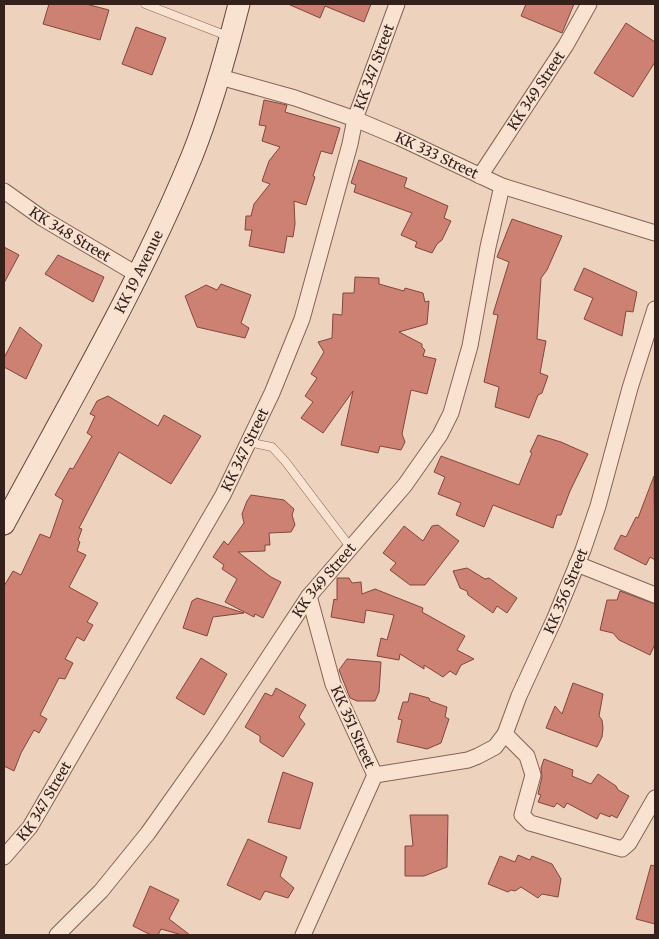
<svg xmlns="http://www.w3.org/2000/svg" width="659" height="939" font-family="Merriweather,serif">
<rect width="100%" height="100%" fill="#edd3bd"/>
<g fill="#cc8173" stroke="#84463c">
<path d="M49,4H86L109,10L100,40L43,24Z"/>
<path d="M288,4H371L364,22L325,6L320,18Z"/>
<path d="M526,4H574L562,33L521,16Z"/>
<path d="M626,23L655,42V62L633,97L594,73Z"/>
<path d="M136,27L166,38L152,75L122,64Z"/>
<path d="M264,100L287,105L285,112L340,128L332,154L321,151L313,176L315,177L306,205L294,201L295,224L293,237L287,236L284,253L249,246L252,230H245L246,216H251L254,204L270,184L262,181L269,161L280,147L262,141L266,126L259,125Z"/>
<path d="M359,160L407,178L404,187L448,206L444,218L451,221L442,240L437,244L432,253L415,247L417,242L401,235L412,213L354,192L356,185L351,183Z"/>
<path d="M512,219L562,236L547,270L541,278L537,339L546,341L540,373L548,376L542,393L538,395L529,418L495,407L499,387L484,382L498,315L493,314L509,262L497,257Z"/>
<path d="M4,247L19,255L4,283Z"/>
<path d="M58,255L104,277L93,302L45,274Z"/>
<path d="M584,268L637,292L633,312L626,311L622,336L584,319L593,298L574,290Z"/>
<path d="M355,277L379,278V284L404,291L405,288L423,293L425,302L429,301L427,324L399,332L422,344V347L425,350L423,356L436,359L427,394L411,390L402,434L405,442L401,450L380,446L378,453L341,445L353,391L323,433L301,418L313,402L305,396L317,378L311,374L324,352L318,342L332,338L333,314L342,315L343,293H354Z"/>
<path d="M221,284L251,295L241,323L249,328L245,338L197,327L185,296L206,285L217,290Z"/>
<path d="M20,327L42,345L26,379L4,367V358Z"/>
<path d="M108,396L158,426L164,415L201,436L171,484L119,452L79,528L82,529L78,540L80,542L77,551L86,555L69,587L98,603L87,622L93,625L84,641L77,637L65,659L73,663L65,679L59,678L40,715L47,719L39,733L34,730L21,753L14,771L4,766V586L13,571L21,575L40,534L50,538L63,500L55,495L70,468L73,469L92,436L87,433L95,416L90,414L97,401Z"/>
<path d="M538,435L561,442L588,454L570,491L561,515H557L553,528L493,505L484,527L456,515L461,503L438,494L445,477L434,472L441,456L519,485L532,453L530,452Z"/>
<path d="M654,476L655,560L650,557L646,565L614,549L621,535L626,537L636,517L638,518Z"/>
<path d="M251,495L284,500L294,509L292,515L295,525L291,532L269,533L270,545H265V551L238,552L271,577L281,582L263,618L255,614L254,617L225,602L237,579L222,569L224,565L213,557L224,541L228,545L244,523L242,514L247,501Z"/>
<path d="M438,525L459,541L425,585H410L390,570L396,563L383,553L404,526L423,541L432,526Z"/>
<path d="M467,568L485,579L489,578L517,598L507,613L497,606L493,613L468,595L467,591L460,588L453,571Z"/>
<path d="M337,578H349L352,583L361,582L362,594L375,589L423,608L422,612L465,636L457,650L474,659L461,665L456,675L450,671L443,677L424,665V669L400,654L399,660L377,656L381,638L387,640L394,615L366,610L364,623L331,617L334,599L337,600Z"/>
<path d="M620,591L655,604V644L650,655L619,640L613,633L600,630L607,600H617Z"/>
<path d="M197,598L244,613L213,617L207,636L183,628L192,601Z"/>
<path d="M201,658L227,674L204,715L176,698Z"/>
<path d="M347,659L381,662L379,692L375,701H357L350,698L339,670Z"/>
<path d="M573,683L603,694L599,716L602,720L603,728L602,737L597,747L546,728L555,706L562,714Z"/>
<path d="M276,688L306,705L299,717L305,724L283,757L260,742V736L245,727L265,693L272,696Z"/>
<path d="M410,693L429,698L430,701L447,707L445,717L449,719L441,743L427,749L397,742L402,720L398,719L403,702H408Z"/>
<path d="M544,759L573,770L572,776L591,784L598,774L616,786L618,790L629,796L617,818L611,815L610,817L600,813L597,819L567,803L564,808L557,803L554,807L538,802L541,795L538,794L542,777L541,768Z"/>
<path d="M283,772L313,783L300,829L268,822Z"/>
<path d="M410,815H448L447,867L424,876H405V846H413Z"/>
<path d="M248,839L287,857L280,876L294,888L288,898L265,891L260,900L227,885Z"/>
<path d="M518,855L530,860L532,856L552,864L561,879L558,897L542,894L538,898L521,887L515,891L511,890L508,892L488,884L500,856L515,862Z"/>
<path d="M651,865L655,866V924L636,919Z"/>
<path d="M150,886L179,900L169,919L190,935H182L161,929L158,935H151L133,926Z"/>
</g>
<g fill="none" stroke-linecap="round" stroke-linejoin="round">
<g stroke="#856356" stroke-width="9">
<g id="lane">
<path d="M145,4L230,37"/>
<path d="M248,442L272,447L285,461L351,548"/>
</g>
</g>
<g stroke="#856356" stroke-width="17">
<g id="street">
<path id="s1" d="M220,77L295,98L355,119L400,138L502,186L655,233"/>
<path id="s2" d="M480,176L566,45L589,4"/>
<path id="s3" d="M4,191L42,218L138,275"/>
<path d="M577,564L655,595"/>
<path d="M505,734L527,756L533,775L522,815L530,823L622,849L629,843L655,798"/>
<path id="s4" d="M375,775L468,760L478,756L495,747L505,734L519,696L554,620L583,550L598,506L630,388L655,309"/>
<path id="s5" d="M4,857L30,827L223,495L272,393L302,319L350,144L355,119L397,4"/>
<path id="s6" d="M57,935L101,891L148,833L216,737L309,596L405,485L440,435L451,413L470,346L488,247L502,186"/>
<path d="M303,935L375,775L333,684L309,596"/>
</g>
</g>
<g stroke="#67453a" stroke-width="23">
<g id="secondary">
<path id="s7" d="M4,524C69,403 140,283 192,156C212,106 226,55 239,4"/>
</g>
</g>
<use href="#lane" stroke="#f9e2d0" stroke-width="8"/>
<use href="#street" stroke="#f9e2d0" stroke-width="15"/>
<use href="#secondary" stroke="#f9e2d0" stroke-width="21"/>
</g>
<g text-anchor="middle" dominant-baseline="central" stroke-width="4" stroke-linejoin="round" paint-order="stroke">
<g font-size="14" fill="#34211b" stroke="#f5dfcd">
<text stroke="none"><textPath href="#s5" startOffset="879">KK 347 Street</textPath></text>
<text stroke="none"><textPath href="#s2" startOffset="102">KK 349 Street</textPath></text>
<text stroke="none"><textPath href="#s1" startOffset="231">KK 333 Street</textPath></text>
<text stroke="none"><textPath href="#s3" startOffset="79">KK 348 Street</textPath></text>
<text stroke="none"><textPath href="#s7" startOffset="286">KK 19 Avenue</textPath></text>
<text stroke="none"><textPath href="#s5" startOffset="474">KK 347 Street</textPath></text>
<text stroke="none"><textPath href="#s6" startOffset="445">KK 349 Street</textPath></text>
<text stroke="none"><textPath href="#s4" startOffset="296">KK 356 Street</textPath></text>
<text transform="translate(353 727) rotate(66)">KK 351 Street</text>
<text stroke="none"><textPath href="#s5" startOffset="69">KK 347 Street</textPath></text>
</g>
</g>
<rect width="659" height="939" fill="none" stroke="#34211b" stroke-width="10"/>
</svg>
